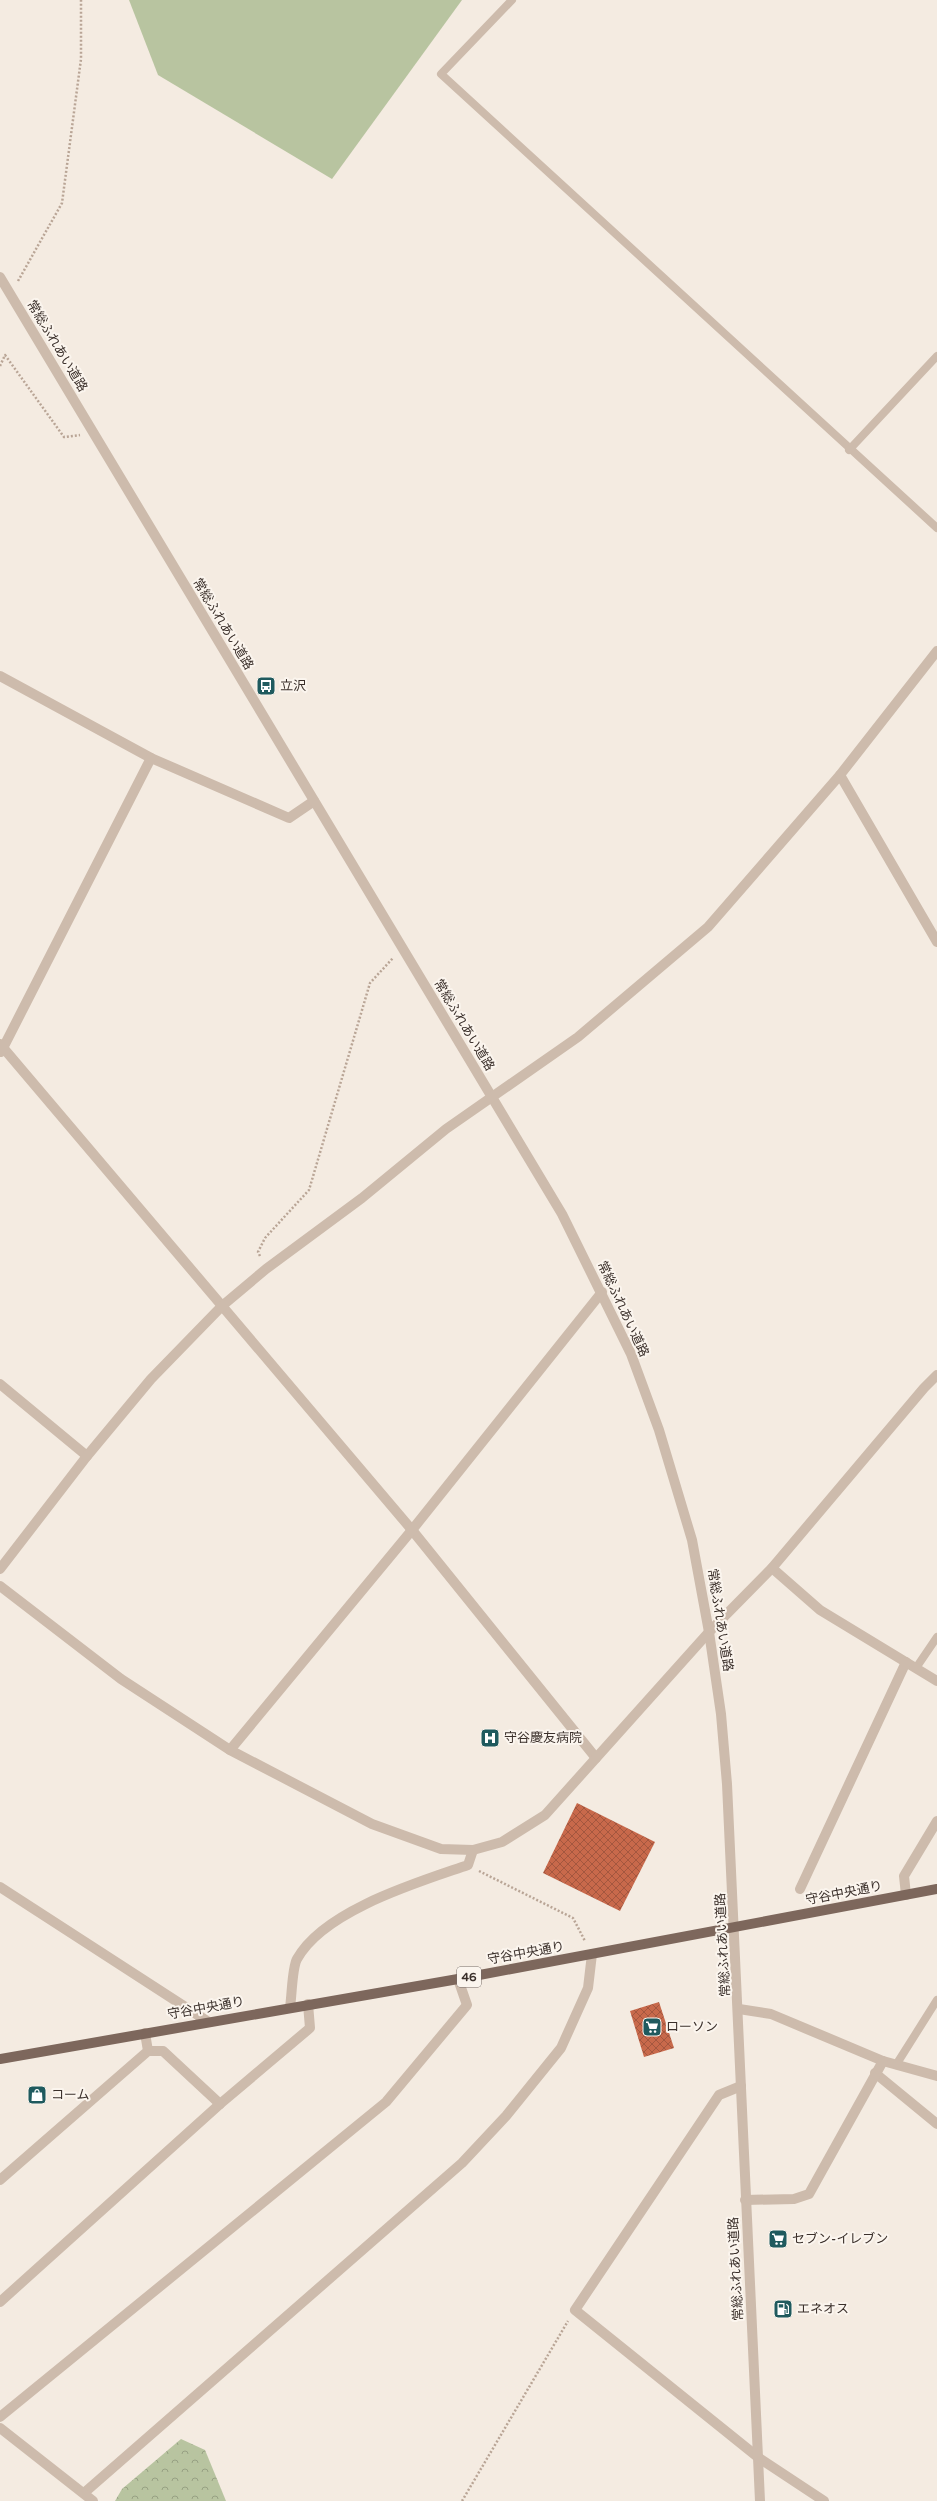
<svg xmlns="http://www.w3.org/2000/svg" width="937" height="2501" font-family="'Varela Round','Noto Sans JP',sans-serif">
<defs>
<pattern id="forest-crowns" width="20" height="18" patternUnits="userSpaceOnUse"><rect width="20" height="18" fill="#b8c4a0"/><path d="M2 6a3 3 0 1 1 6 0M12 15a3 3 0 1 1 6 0" fill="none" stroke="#97a083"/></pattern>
<pattern id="building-cross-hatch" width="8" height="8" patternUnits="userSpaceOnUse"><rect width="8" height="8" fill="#c8694b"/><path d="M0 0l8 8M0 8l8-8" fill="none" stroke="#a4573f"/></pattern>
</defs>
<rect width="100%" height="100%" fill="#f4ebe1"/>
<path fill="url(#forest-crowns)" d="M181,2439L205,2450L226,2501H115L122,2489Z"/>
<path fill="#b8c4a0" d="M129,0H462L332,179L158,75Z"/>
<g fill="url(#building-cross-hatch)">
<path d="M577,1803L655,1842L620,1911L543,1873Z"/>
<path d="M659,2002L674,2048L644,2057L630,2011Z"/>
</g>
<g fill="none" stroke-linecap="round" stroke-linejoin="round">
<g stroke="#b9a596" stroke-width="2.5" stroke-dasharray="2 2" stroke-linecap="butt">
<path d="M18,281L62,203L81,59V0"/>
<path d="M0,366L5,355L64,437L80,435"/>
<path d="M260,1256L258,1252L265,1238L309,1190L370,983L393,958"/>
<path d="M479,1871L573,1918L585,1941"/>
<path d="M462,2501L568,2321"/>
</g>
<g stroke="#cdbbac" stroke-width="8">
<path d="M512,0L441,74L937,528"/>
<path d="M849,450L937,356"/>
<path d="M916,1668L937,1637"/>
<path d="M896,2065L937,2000"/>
</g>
<g stroke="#cdbbac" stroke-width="10">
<path d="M0,676L151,758L289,818L314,801"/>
<path d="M840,775L937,942"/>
<path d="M0,1044L412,1530L596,1758"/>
<path d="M1,1052L151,758"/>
<path d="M0,1384L87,1456"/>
<path d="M772,1568L820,1610L937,1681"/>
<path d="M230,1750L412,1530L602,1292"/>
<path d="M0,1887L207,2021"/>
<path d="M800,1889L906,1662"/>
<path d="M906,1895L904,1876L937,1821"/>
<path d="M290,2007C292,1995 292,1968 297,1959C324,1910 419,1882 468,1865L473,1850"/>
<path d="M739,2009L771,2014L883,2061L937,2076"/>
<path d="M148,2051H163L220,2104"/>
<path d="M875,2073L937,2124"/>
<path d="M741,2086L719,2095L575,2310L759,2458L824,2501"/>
<path d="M0,2180L148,2051L145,2033"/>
<path d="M745,2200L794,2199L809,2194L883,2061"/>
<path d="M0,2302L220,2104L310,2028L308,2004"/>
<path d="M0,2417L386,2102L467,2005L458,1979"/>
<path d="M84,2493L462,2163L506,2116L561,2048L588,1988L592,1954"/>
</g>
<g stroke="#cdbbac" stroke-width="10">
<path d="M0,277L562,1214L631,1354L659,1430L692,1540L709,1632L721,1714L727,1784L760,2501"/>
<path d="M0,1569L87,1456L151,1379L222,1306L266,1269L362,1198L446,1129L578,1037L708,927L840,775L937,651"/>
<path d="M0,1586L121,1679L230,1750L372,1824L441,1849L473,1850L502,1842L545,1815L709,1632L772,1568L924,1388L937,1375"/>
<path d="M0,2428L93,2501"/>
</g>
<path stroke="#7d675c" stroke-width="10" d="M0,2059L458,1979L937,1889"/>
</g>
<defs>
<g id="bus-square" transform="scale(1)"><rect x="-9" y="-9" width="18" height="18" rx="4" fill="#1f5a5e" stroke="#fbf5ee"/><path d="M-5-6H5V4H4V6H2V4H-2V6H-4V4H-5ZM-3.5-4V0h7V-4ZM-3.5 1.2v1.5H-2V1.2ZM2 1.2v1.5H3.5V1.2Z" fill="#fff"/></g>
<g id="hospital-square" transform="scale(1)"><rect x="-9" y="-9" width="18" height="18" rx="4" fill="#1f5a5e" stroke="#fbf5ee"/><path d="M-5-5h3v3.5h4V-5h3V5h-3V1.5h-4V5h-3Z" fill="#fff"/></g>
<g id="supermarket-square" transform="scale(1)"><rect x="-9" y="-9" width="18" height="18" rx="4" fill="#1f5a5e" stroke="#fbf5ee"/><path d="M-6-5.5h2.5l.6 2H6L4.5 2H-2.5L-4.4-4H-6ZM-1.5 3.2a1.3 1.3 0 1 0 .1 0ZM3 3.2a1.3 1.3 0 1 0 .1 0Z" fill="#fff"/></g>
<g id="shop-square" transform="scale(1)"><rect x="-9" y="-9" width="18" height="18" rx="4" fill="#1f5a5e" stroke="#fbf5ee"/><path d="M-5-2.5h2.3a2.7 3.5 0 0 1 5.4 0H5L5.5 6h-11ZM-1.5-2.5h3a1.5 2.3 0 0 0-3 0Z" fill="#fff"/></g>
<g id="fuel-square" transform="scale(1)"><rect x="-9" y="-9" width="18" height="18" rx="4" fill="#1f5a5e" stroke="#fbf5ee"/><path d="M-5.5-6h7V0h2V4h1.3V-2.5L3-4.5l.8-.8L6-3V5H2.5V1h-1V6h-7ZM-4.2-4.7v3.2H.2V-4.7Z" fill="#fff"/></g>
</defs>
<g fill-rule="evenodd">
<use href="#bus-square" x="266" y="686"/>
<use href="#hospital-square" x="490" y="1738"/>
<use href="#supermarket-square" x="652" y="2027"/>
<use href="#shop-square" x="37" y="2095"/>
<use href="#supermarket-square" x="778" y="2239"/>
<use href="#fuel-square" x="783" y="2309"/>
</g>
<g text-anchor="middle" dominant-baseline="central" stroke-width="4" stroke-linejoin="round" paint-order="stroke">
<rect fill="#fbf5ee" stroke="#756b66" stroke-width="1" x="457" y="1967" width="24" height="20" rx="3"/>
<g font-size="12" font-weight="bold" fill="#3b302b">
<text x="469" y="1977">46</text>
</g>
<g font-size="13" fill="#3b302b" stroke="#fbf5ee">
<text transform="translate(57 346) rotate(59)">常総ふれあい道路</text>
<text transform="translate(223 624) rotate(59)">常総ふれあい道路</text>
<text transform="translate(464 1025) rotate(59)">常総ふれあい道路</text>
<text transform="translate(623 1309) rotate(65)">常総ふれあい道路</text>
<text transform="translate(720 1620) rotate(81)">常総ふれあい道路</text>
<text transform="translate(844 1893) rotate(-11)">守谷中央通り</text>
<text transform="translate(723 1945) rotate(-93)">常総ふれあい道路</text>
<text transform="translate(526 1953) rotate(-10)">守谷中央通り</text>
<text transform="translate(206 2008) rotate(-10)">守谷中央通り</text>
<text transform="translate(736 2269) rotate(-93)">常総ふれあい道路</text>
</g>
<g font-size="13" fill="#3b302b" stroke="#fbf5ee" text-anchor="start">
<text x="280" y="686">立沢</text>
<text x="504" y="1738">守谷慶友病院</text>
<text x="666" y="2027">ローソン</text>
<text x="51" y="2095">コーム</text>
<text x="792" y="2239">セブン-イレブン</text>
<text x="797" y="2309">エネオス</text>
</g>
</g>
</svg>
